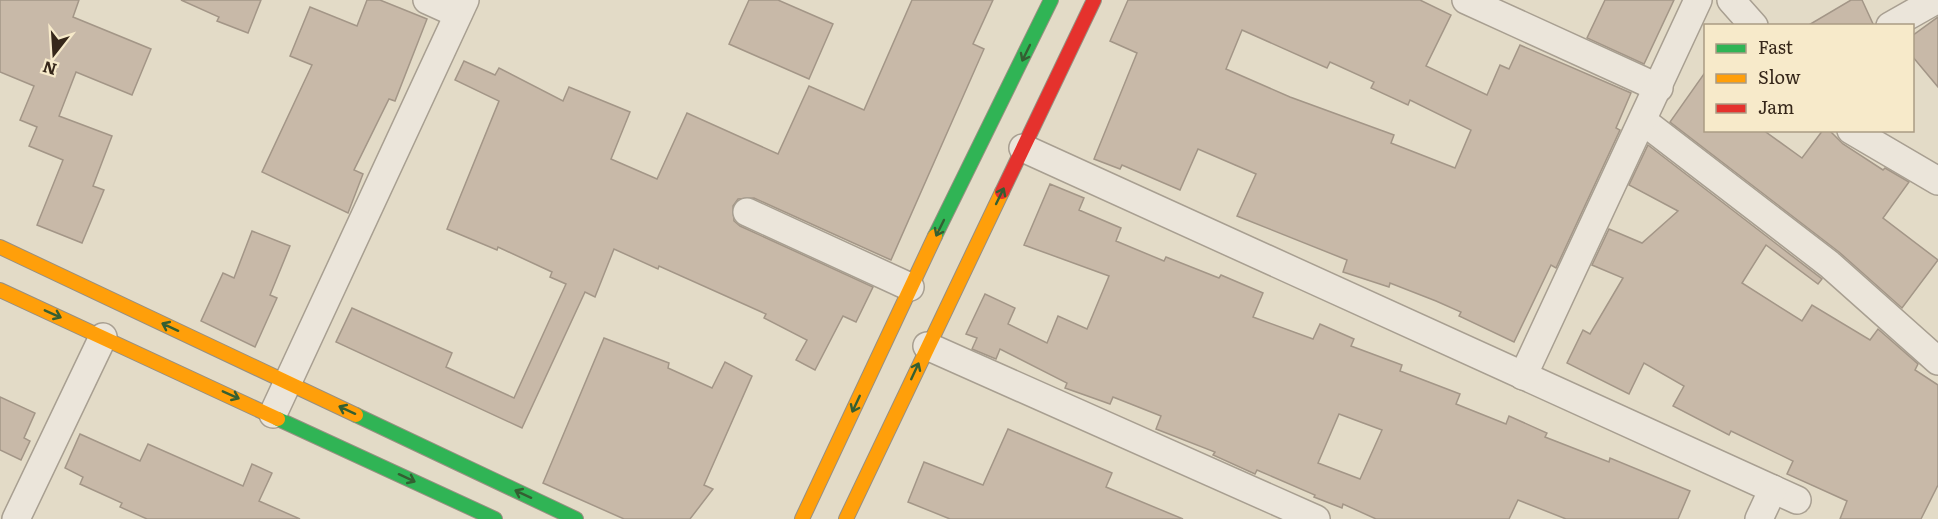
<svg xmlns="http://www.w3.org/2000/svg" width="1938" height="519" font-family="Literata,serif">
<rect width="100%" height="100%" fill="#e3dbc7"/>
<g fill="#c8b9a8" stroke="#a39687" stroke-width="1.5" fill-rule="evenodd">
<path d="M0,0H79L73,17L151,49L132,95L76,72L59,116L112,136L93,186L104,190L82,243L37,225L63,160L29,146L37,127L20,120L34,86L0,72Z"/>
<path d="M181,0H261L248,33L217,21L219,17Z"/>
<path d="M367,0H380L427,19L395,101L389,99L354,170L363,174L348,213L262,172L312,65L290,56L310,7L357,26Z"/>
<path d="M749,0H778L833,24L809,79L729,44Z"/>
<path d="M912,0H993L973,44L984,49L891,260L754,198L738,199L733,206L734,221L740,226L873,287L856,322L843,316L815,370L796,360L807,340L764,318L766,314L659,266L658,269L614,249L595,297L585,292L522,428L336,342L352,308L452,353L446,367L514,398L566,284L550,277L552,272L498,247L497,250L447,229L499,101L455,80L464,61L495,75L499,68L563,101L569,87L630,112L611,159L657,179L687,113L778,154L809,86L864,110Z"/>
<path d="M1128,0H1420L1451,15L1426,66L1487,95L1500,65L1509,69L1520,45L1631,93L1616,128L1620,130L1556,268L1551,265L1514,342L1459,316L1461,312L1436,301L1390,283L1389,287L1343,272L1347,260L1237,216L1256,174L1198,149L1180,190L1122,165L1120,169L1094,159L1137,53L1110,41ZM1242,30L1327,68L1330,62L1374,82L1371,88L1408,105L1410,100L1471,130L1455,168L1391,143L1394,135L1290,97L1226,69Z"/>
<path d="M1605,0H1674L1644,64L1587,38Z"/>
<path d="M1851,0H1862L1874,26H1807Z"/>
<path d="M1938,17V87L1912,56V36Z"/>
<path d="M1706,71V130H1763L1802,158L1823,130H1829L1843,144L1883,170L1885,168L1909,182L1883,218L1938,260L1902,308L1839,252L1670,122Z"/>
<path d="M1648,145L1822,279L1818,284L1766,245L1742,283L1802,321L1812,305L1870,340L1878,329L1918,364L1915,370L1938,385V485L1921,519H1840L1847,501L1787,474L1793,461L1731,431L1729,435L1673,406L1684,386L1644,363L1629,394L1567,363L1583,330L1590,334L1623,278L1592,265L1609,229L1642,243L1678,211L1629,185Z"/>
<path d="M1050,184L1084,198L1079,210L1121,228L1116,241L1164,261L1166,257L1219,278L1221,275L1263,293L1253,317L1313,339L1320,324L1354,339L1351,346L1402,365L1400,371L1460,394L1456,404L1506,424L1509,416L1547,433L1545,437L1609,462L1610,458L1690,491L1678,519H1566L1518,500L1509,519H1376L1343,504L1342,508L1314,497L1315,495L1257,470L1255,474L1213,455L1215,452L1156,429L1161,416L1113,397L1110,404L1065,388L1067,383L1000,349L996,359L972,349L977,338L966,334L985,294L1015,308L1008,324L1047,343L1058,316L1087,329L1109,276L1024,245ZM1339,414L1382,430L1360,479L1318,463Z"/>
<path d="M252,231L290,246L270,295L277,298L255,347L201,321L223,273L234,278Z"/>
<path d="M604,338L669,363L668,368L712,388L725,362L752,376L704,485L713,489L690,519H624L543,483Z"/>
<path d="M0,397L35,413L24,438L30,441L21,460L0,450Z"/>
<path d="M1008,429L1112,473L1106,487L1183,519H950L908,502L924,462L983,485Z"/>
<path d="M80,434L140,461L148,444L243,486L252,464L272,473L259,501L300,519H147L120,507L122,503L80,484L83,477L65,468Z"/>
</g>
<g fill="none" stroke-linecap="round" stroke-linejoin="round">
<g stroke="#a89f91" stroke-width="30">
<g id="street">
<path d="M427,0L458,14"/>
<path d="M1466,0L1659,88"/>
<path d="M1731,0L1754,26"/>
<path d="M1890,26L1936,0"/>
<path d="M1643,121L1829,264L1938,361"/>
<path d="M1851,130L1938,181"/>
<path d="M1023,148L1797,500"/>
<path d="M747,212L910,287"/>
<path d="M927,346L1316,519"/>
<path d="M1523,376L1698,0"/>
<path d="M273,414L465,0"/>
<path d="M16,519L103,337"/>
<path d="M1759,519L1773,489"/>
</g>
</g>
<g stroke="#978f81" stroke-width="16">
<g id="fast">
<path d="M935,236L1051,0"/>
<path d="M356,415L576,519"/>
<path d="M278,419L495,519"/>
</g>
</g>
<g stroke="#978f81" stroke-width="16">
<g id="slow">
<path d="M0,247L356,415"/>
<path d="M0,290L278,419"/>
<path d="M802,519L935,236"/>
<path d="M846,519L1002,192"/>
</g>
</g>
<g stroke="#978f81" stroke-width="16">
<path id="jam" d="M1002,192L1094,0"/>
</g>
<use href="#street" stroke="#ebe5da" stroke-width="27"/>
<use href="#fast" stroke="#30b455" stroke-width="14"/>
<use href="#slow" stroke="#ff9f0a" stroke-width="14"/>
<use href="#jam" stroke="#e5322d" stroke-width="14"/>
</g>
<defs><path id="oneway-shaft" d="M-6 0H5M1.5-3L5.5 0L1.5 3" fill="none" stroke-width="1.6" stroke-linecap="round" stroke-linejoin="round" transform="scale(1.5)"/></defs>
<g stroke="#345f32">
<use href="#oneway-shaft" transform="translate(1026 53) rotate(116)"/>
<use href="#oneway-shaft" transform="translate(1000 196) rotate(-64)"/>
<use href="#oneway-shaft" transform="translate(940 228) rotate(116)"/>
<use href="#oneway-shaft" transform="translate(53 314) rotate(24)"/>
<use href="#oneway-shaft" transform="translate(170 327) rotate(-155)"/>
<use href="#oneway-shaft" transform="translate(915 371) rotate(-65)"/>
<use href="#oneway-shaft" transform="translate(231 395) rotate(24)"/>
<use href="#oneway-shaft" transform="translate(856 404) rotate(115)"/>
<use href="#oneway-shaft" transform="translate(347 410) rotate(-155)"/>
<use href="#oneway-shaft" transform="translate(407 478) rotate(25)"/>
<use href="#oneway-shaft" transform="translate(523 494) rotate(-155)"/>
</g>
<rect x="1704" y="24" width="210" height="108" fill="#f7eaca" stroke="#aa9c84" stroke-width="1.5"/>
<rect x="1716" y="44" width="30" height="9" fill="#30b455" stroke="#aa9c84" stroke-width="1.5"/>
<text x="1758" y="54" font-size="18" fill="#36271a">Fast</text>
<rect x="1716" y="74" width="30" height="9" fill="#ff9f0a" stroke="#aa9c84" stroke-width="1.5"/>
<text x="1758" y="84" font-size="18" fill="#36271a">Slow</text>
<rect x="1716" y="104" width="30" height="9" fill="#e5322d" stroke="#aa9c84" stroke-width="1.5"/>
<text x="1758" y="114" font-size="18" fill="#36271a">Jam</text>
<g transform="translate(54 54) rotate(197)" stroke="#f7eaca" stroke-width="4.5" paint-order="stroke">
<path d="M0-4.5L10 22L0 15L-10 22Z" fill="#36271a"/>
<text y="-9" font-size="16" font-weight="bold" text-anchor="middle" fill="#36271a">N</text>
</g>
</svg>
